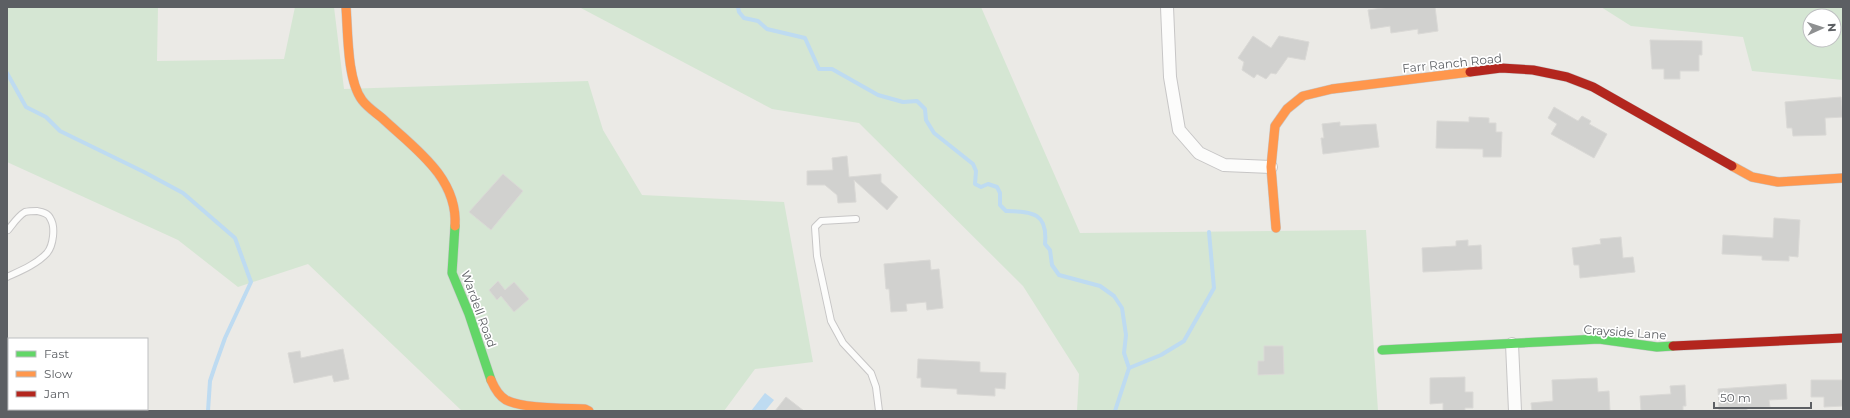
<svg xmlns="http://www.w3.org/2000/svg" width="1850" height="418" font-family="Montserrat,sans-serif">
<rect width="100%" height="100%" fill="#ebeae6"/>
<g fill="#d5e6d3" fill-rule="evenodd">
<path d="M7,7H158L157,61L284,59L295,7H334L344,89L588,81L603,130L642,195L784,202L813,362L755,369L724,411H462L308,264L238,287L178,240L7,162Z"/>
<path d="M579,7H981L1080,233L1366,230L1378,411H1077L1079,374L1023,286L859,123L772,109Z"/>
<path d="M1601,7H1843V80L1752,71L1743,37L1631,26ZM1810,16H1834V40H1810Z"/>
</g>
<path fill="#bedbf1" d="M765,393L774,400L765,411H751Z"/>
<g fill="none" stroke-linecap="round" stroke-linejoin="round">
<g stroke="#bedbf1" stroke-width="4">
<path d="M738,7L739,12L744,18L758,21L767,29L805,38L819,69H832L878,95L903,102L917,101L925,109L926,120L934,133L973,164L976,171L975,184L981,187L988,184L997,187L1000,193V205L1006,211C1032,212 1048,212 1045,244L1050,250L1052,265L1059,275L1100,286L1114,296L1122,308L1126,335L1124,353L1129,368L1115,411"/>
<path d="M7,73L26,107L46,117L60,131L144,172L183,193L235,238L251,282L225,338L215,366L210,381L208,411"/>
<path d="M1129,368L1161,355L1184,341L1214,288L1209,232"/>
</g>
</g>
<g fill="#d1d1cf" stroke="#dad9d6">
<path d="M1390,7H1435L1438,31L1418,34V29L1391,33L1390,26L1371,29L1368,10Z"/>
<path d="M1253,36L1271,48L1279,36L1309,42L1305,60L1288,57L1276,74L1271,73L1266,79L1257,74L1254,78L1242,70L1244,62L1238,58Z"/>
<path d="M1650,40L1702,41V55H1699V71H1680V79H1664V69H1652Z"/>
<path d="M1841,97L1843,117L1825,118L1826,135L1793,136L1792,128H1787L1785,102Z"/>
<path d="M1554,107L1578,121L1582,116L1591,121L1589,124L1607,134L1594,158L1551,134L1557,124L1548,118Z"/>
<path d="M1469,117L1489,118V123H1496V132H1502L1501,157H1483V149L1436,148L1437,121L1469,122Z"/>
<path d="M1340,122V126L1376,124L1379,147L1323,154L1321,138H1324L1322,124Z"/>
<path d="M847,156L849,177L881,174V182L898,197L887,210L854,180L856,202L838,203L837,195L825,185H807V171L833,170L832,158Z"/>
<path d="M503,174L523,191L491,230L469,212Z"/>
<path d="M1774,218L1800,220L1798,257L1789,256V261L1762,260V256L1722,254L1723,235L1773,238Z"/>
<path d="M1621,237L1623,258L1633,257L1635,272L1580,278L1579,265H1574L1572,248L1601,244L1600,239Z"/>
<path d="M1468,240V246L1481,245L1482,269L1423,272L1422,248L1456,246V241Z"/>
<path d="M930,260L931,270L939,269L943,308L927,310L926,302L906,304L907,311L891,312L889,289H886L884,264Z"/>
<path d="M498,281L505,290L514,282L529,299L514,312L501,296L497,300L489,290Z"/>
<path d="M1264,346H1283L1284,374L1258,375V361H1264Z"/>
<path d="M343,349L349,379L334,382L332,375L294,383L288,353L300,351L301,358Z"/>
<path d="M918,359L980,362V372L1006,373L1005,389L995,388V396L957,394V389L921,387V378H917Z"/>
<path d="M1465,377V392H1473V408H1465V411H1443V403L1430,404V378Z"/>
<path d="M1597,378L1598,392L1609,391L1610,411H1532L1531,403L1553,401L1552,380Z"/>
<path d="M1811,380H1843V406L1824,407V397H1811Z"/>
<path d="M1786,384L1787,399L1769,400L1770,407L1747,408V411L1719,410L1718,389Z"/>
<path d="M1685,385L1686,406H1683V411H1641L1640,396L1671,394L1670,386Z"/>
<path d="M786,397L804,411H775Z"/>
</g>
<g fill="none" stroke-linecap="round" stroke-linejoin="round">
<g stroke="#c7c6c6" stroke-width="8">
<g id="lane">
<path d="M856,219L821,221L815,227L817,256L831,321L843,343L871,373L876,387L879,411"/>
<path d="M7,277C20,271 37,264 47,253C53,246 56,227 50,218C48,213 42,212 37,211C34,211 29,211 25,212C18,216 13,224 8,230"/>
</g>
</g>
<g stroke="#c7c6c6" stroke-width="14">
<g id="street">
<path d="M1167,7L1170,77L1179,130L1199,153L1224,165L1271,167"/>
<path d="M1512,344L1515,411"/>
</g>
</g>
<g stroke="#c6c6c7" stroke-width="10">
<g id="fast">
<path d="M455,226L452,273L469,314L491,380"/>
<path d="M1382,350L1599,339L1657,347L1673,346"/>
</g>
</g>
<g stroke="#c6c6c7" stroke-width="10">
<g id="slow">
<path d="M346,7C348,32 347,80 362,100C367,107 376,113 382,118C414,148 458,177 455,226"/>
<path d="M1732,166L1752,177L1778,182L1843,178"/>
<path d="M1276,228L1271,167L1275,126L1287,109L1303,96L1332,89L1470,72"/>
<path d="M491,380C494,387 499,396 506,400C524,409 564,408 585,409L589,411"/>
</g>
</g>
<g stroke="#c6c6c7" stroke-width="10">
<g id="jam">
<path d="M1470,72L1501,68L1533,70L1567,77L1593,87L1732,166"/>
<path d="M1673,346L1843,338"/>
</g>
</g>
<use href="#lane" stroke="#fcfcfb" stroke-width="6"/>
<use href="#street" stroke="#fcfcfb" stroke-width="12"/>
<use href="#fast" stroke="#63d668" stroke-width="9"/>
<use href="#slow" stroke="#ff974d" stroke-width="9"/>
<use href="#jam" stroke="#b3261e" stroke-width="9"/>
</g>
<g text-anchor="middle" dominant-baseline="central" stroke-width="3.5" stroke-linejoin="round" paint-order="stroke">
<g font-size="12" fill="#5c5f63" stroke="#fff">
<text transform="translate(1452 63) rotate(-6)">Farr Ranch Road</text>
<text transform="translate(479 309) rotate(70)">Wardell Road</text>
<text transform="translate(1625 332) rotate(4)">Crayside Lane</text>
</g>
</g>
<rect width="1850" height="418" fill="none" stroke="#5c5f63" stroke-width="16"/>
<rect x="8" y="338" width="140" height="72" fill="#ffffff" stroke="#bebfc1"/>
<rect x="16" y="351" width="20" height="6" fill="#63d668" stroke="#bebfc1"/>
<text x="44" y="358" font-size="12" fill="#5c5f63">Fast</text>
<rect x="16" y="371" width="20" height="6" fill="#ff974d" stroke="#bebfc1"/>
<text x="44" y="378" font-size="12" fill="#5c5f63">Slow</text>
<rect x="16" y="391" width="20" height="6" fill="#b3261e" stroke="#bebfc1"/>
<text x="44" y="398" font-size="12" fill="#5c5f63">Jam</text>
<g transform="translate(1822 28) rotate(87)"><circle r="19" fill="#ffffff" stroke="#bebfc1"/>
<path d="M0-3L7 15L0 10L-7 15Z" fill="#8e9091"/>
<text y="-6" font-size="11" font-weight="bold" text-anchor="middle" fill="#5c5f63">N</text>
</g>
<path d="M1714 402v6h97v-6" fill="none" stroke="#5c5f63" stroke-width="2"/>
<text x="1720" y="402" font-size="12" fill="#5c5f63" stroke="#ffffff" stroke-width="3" paint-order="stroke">50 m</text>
</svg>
